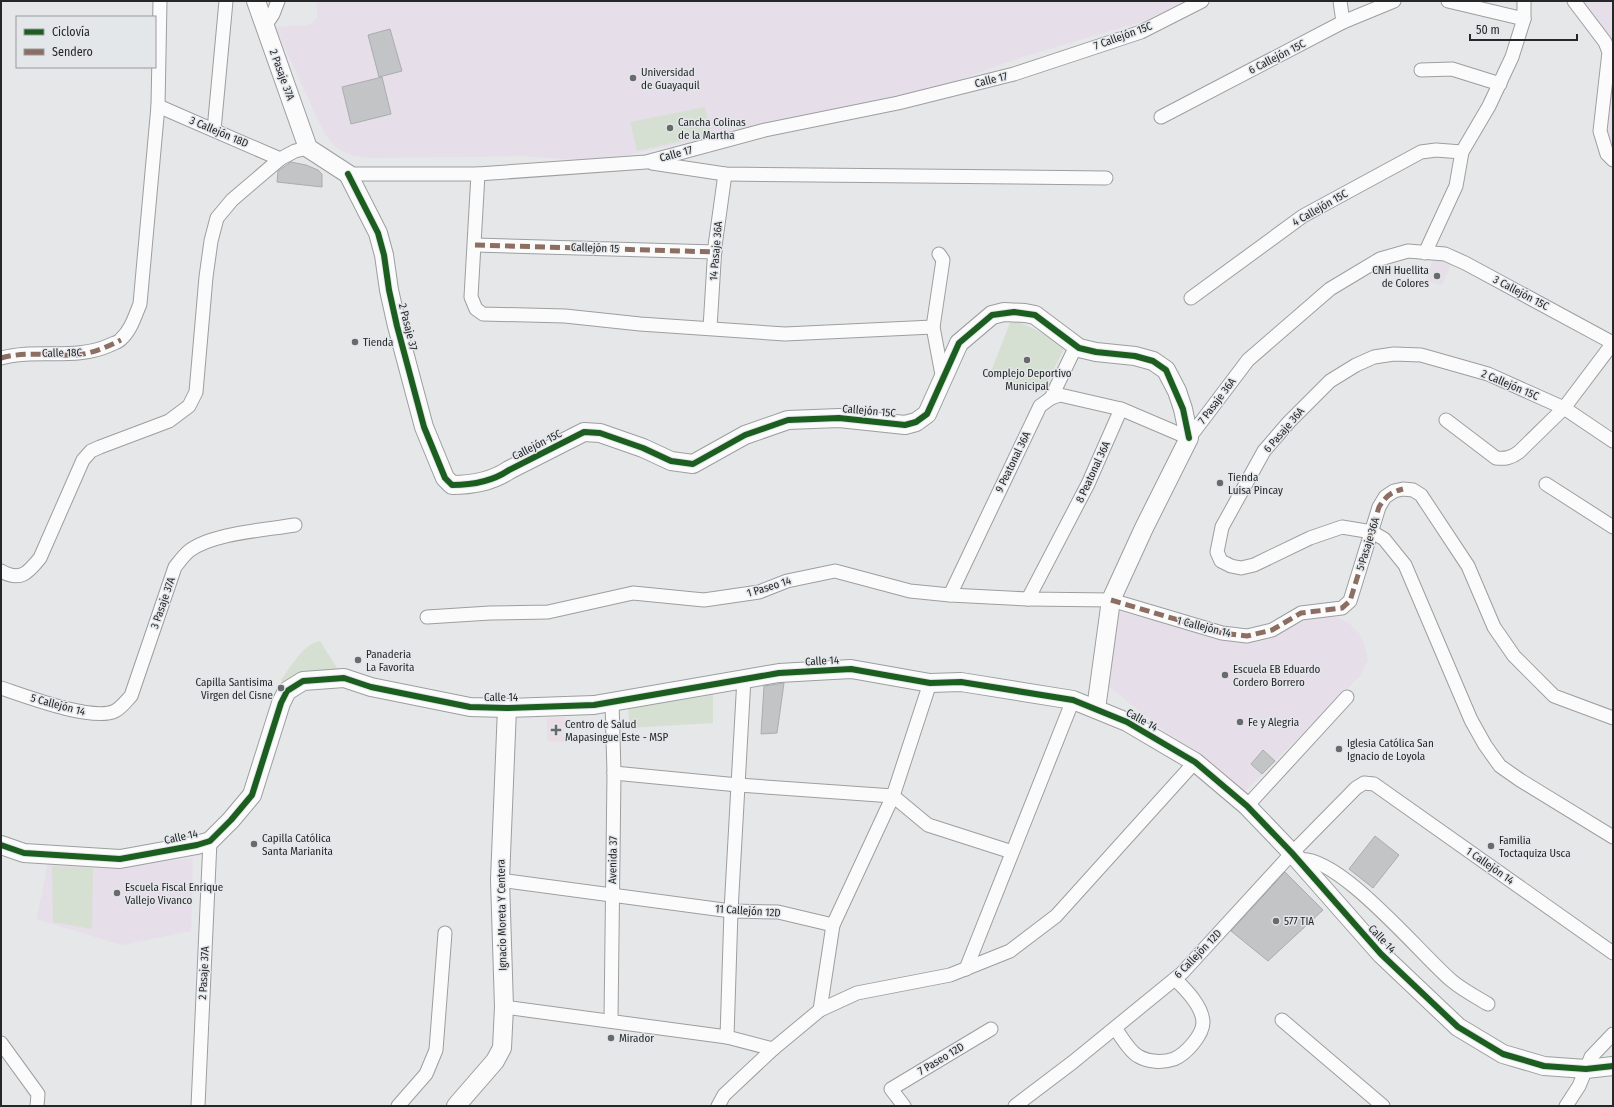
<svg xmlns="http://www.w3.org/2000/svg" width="1614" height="1107" font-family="'Fira Sans Condensed',sans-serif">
<rect width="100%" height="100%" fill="#e5e7e9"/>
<g fill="#e6dee9">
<path d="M317,1H1187L1144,21L1022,57L942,86L628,155L589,161L523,156L371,158L354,156L340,150L331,142L323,130L275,27L309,25L317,18Z"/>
<path d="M1581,1H1613V47Z"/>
<path d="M1613,66V146L1608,132Z"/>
<path d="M1433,258L1452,263L1442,285L1427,281Z"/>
<path d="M1114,611L1250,642L1296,621L1316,616H1333L1349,623L1359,633L1364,644L1368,660L1360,676L1243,793L1108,686Z"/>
<path d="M193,858L191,931L121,945L37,919L48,862L109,867Z"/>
</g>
<path fill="#eadee4" d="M565,717L564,742L547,741V718Z"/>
<g fill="#d5e0d3">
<path d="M705,107L711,134L637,151L630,122Z"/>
<path d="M1012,318L1066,345L1042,392L990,374Z"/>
<path d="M320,641L337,668V671L333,672C308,671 306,668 286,685L282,682L281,680C291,667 303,644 320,641Z"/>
<path d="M713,693V723L630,728L628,706Z"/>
<path d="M52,866L93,868L92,929L53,922Z"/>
</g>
<g fill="#c3c4c5" stroke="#abacad">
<path d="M390,29L402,71L379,77L368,35Z"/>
<path d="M382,77L391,114L351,124L342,87Z"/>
<path d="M291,162L306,165L318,170L322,174V187L277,182L278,171Z"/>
<path d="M784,683L777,733L761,734L764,686Z"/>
<path d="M1263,750L1275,761L1262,774L1251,764Z"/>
<path d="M1375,836L1399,855L1373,888L1349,869Z"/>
<path d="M1285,872L1323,910L1268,961L1231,931Z"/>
</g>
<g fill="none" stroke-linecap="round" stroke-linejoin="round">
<g stroke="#9d9e9f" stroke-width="15">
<g id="street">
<path d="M1340,1L1343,22"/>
<path d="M1448,1L1524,19"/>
<path d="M1574,1L1605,42L1609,52L1600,131L1607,154L1613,160"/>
<path d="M265,26L273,14L278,1"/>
<path d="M1421,70L1452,69L1500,84"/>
<path d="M158,106L280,159"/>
<path d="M1161,117L1343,22L1394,1"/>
<path d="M214,130L226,1"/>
<path d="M652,163L725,174L1106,178"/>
<path d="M348,174H478L646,162L765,130L898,103L1014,74L1141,32L1202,1"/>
<path d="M478,174L471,297L476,309L483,314L565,316L640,324L785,334L933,327"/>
<path d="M475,245L715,252"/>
<path d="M1425,253L1456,186L1462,152L1489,106L1512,57L1524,19V1"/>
<path d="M939,254L943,260L933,327L943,380"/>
<path d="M1191,298L1303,216L1421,152L1436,150L1462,152"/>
<path d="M710,328L715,246L725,174"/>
<path d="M1,358C37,348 75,361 110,345C114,343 119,342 121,339C131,330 135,316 140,304L158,106L160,1"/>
<path d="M1051,398L1076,346"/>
<path d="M1446,420L1496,458C1505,459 1511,458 1519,452L1564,408L1613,343"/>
<path d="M1613,441L1564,408L1488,374L1421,355L1394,354L1374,357L1356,365L1330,381L1289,422L1264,451L1222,527L1217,552L1221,561L1231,566L1241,568L1254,565L1310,538L1342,527L1372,532L1384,539L1405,565L1471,720L1485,745L1500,766L1520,780L1613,837"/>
<path d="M1546,484L1613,527"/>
<path d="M1,571C20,582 28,573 40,558L83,460L91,451L100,447L169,421L189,406L196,392L206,277L211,241L217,218L232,200L280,159L295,151L308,148"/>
<path d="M950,595L1040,406L1051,398L1060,395L1121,409"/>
<path d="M1028,599L1088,484L1121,409L1189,438L1248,360L1330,289L1380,259L1408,251L1445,254L1465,263L1613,343"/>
<path d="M427,617L490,613L548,612L633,593L704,600L759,592L787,581L835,571L910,591L950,595L1028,599L1111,600L1222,633L1247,636L1272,630L1301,613L1342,608L1350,601L1379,507L1385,497L1394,491L1403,489L1413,490L1421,495L1468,566L1494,627L1514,656L1554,696L1613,718"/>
<path d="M1,688C25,696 93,722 115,711C121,708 127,700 131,696L175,567C179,562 184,555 189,551C212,533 266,530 295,525"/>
<path d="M614,773L738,785L893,796L928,825L1012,852"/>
<path d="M1247,806L1347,697"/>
<path d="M1298,860C1337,852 1422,956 1452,981C1463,990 1476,997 1488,1004"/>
<path d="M500,880L731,911L778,912L833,925L893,796L930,683"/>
<path d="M966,969L1073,700"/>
<path d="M504,1007L727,1037L773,1049"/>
<path d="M820,1010L833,925"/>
<path d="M611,1020L614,773L612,701"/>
<path d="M1282,1020L1383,1106"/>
<path d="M1115,1028C1121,1036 1129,1051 1138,1056C1148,1062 1163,1063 1174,1059C1186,1054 1203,1035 1203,1022C1202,1005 1185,989 1175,979"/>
<path d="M727,1037L731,911L744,678"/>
<path d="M1,1043L38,1094L37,1106"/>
<path d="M198,1106L210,841"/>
<path d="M398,1106L426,1074L436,1050L445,933"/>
<path d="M718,1106L724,1095L773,1049L820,1010L857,993L950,975L1010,951L1056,916L1195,762"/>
<path d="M904,1106L891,1089L991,1029"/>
<path d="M1015,1106L1073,1062L1182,973L1292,853L1356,788L1364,783L1374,784L1613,953"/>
<path d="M1566,1106L1579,1086L1591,1057L1613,1034"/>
</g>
</g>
<g stroke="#9d9e9f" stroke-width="20">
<g id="secondary">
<path d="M256,1L308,148L348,174L378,233L384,255L389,290L397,326L424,427L445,478L452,485C472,485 493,481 509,470L584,432L600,433L643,448L671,461L693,464L745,435L788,420L839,418L905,425L916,422L927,414L959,343L992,315L1004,312L1025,313L1035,315L1079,348L1096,352L1135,356L1153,361L1166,370L1177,391L1183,409L1189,438L1144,528L1111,600L1096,709"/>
<path d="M1,845L24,853L120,859L197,845L210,841L231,820L252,795L281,703L287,691L303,681L344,678L371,687L470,707L507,708L594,705L779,673L851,669L930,683L961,682L1073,700L1127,722L1195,762L1247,806L1292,853L1381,954L1458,1027L1503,1054L1544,1066L1586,1069L1613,1066"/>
<path d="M456,1106L495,1061L502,1048L504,1007L500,880L507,708"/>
</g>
</g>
<use href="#street" stroke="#fbfbfc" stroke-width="13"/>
<use href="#secondary" stroke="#fbfbfc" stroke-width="18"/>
<g stroke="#8d6e63" stroke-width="5" stroke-dasharray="10 5" stroke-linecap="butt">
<path d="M475,245L715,252"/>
<path d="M1,358C26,351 51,356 76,355C91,354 107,347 121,340"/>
<path d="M1111,600L1222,633L1247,636L1272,630L1301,613L1342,608L1350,601L1379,507C1386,496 1391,492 1403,489"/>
</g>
<g stroke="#e4e7ea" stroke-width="8">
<g id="cycleway">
<path d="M348,174L378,233L384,255L389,290L397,326L424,427L445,478L452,485C472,485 493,481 509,470L584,432L600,433L643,448L671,461L693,464L745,435L788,420L839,418L905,425L916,422L927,414L959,343L992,315L1014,312L1035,315L1079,348L1096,352L1135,356L1153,361L1166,370L1183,409L1189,438"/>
<path d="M1,845L24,853L120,859L197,845L210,841L231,820L252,795L281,703L287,691L303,681L344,678L371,687L470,707L507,708L594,705L779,673L851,669L930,683L961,682L1073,700L1127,722L1195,762L1247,806L1292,853L1381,954L1458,1027L1503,1054L1544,1066L1586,1069L1613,1066"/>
</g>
</g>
<use href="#cycleway" stroke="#1b5e20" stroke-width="6"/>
</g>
<g fill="#696a6c" stroke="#e4e7ea" stroke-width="1.5">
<circle cx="633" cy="78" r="4"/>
<circle cx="670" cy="128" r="4"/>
<circle cx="1437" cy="276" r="4"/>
<circle cx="355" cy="342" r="4"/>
<circle cx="1027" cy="360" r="4"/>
<circle cx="1220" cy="483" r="4"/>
<circle cx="358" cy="660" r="4"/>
<circle cx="1225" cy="675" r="4"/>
<circle cx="281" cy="688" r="4"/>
<circle cx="1240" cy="722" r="4"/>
<path d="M554 724h4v4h4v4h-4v4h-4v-4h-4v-4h4z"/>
<circle cx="1339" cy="749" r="4"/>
<circle cx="254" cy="844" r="4"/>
<circle cx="1491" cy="846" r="4"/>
<circle cx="117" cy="893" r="4"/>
<circle cx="1276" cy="921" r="4"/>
<circle cx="611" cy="1038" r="4"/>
</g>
<g text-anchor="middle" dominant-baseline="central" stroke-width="3" stroke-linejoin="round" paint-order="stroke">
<g font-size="11" fill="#262729" stroke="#e4e7ea">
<text transform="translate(1123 36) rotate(-20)">7 Callejón 15C</text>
<text transform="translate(1277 57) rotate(-27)">6 Callejón 15C</text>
<text transform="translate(282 75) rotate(70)">2 Pasaje 37A</text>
<text transform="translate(991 80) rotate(-14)">Calle 17</text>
<text transform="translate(219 132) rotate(23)">3 Callejón 18D</text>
<text transform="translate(676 154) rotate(-15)">Calle 17</text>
<text transform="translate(1320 208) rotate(-30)">4 Callejón 15C</text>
<text transform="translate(595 248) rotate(2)">Callejón 15</text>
<text transform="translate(716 251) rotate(-85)">14 Pasaje 36A</text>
<text transform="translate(1521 293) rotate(28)">3 Callejón 15C</text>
<text transform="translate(408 327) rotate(76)">2 Pasaje 37</text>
<text transform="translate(62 353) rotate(-1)">Calle 18C</text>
<text transform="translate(1510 385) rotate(23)">2 Callejón 15C</text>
<text transform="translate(1217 401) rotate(-53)">7 Pasaje 36A</text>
<text transform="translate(869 411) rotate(5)">Callejón 15C</text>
<text transform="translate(1284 430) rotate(-49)">6 Pasaje 36A</text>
<text transform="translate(537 445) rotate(-27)">Callejón 15C</text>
<text transform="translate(1013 462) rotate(-64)">9 Peatonal 36A</text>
<text transform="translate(1093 472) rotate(-65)">8 Peatonal 36A</text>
<text transform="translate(1368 544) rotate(-73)">5 Pasaje 36A</text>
<text transform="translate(769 587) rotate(-17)">1 Paseo 14</text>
<text transform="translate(163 603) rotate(-71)">3 Pasaje 37A</text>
<text transform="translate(1204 627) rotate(14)">1 Callejón 14</text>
<text transform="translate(822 661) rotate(-3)">Calle 14</text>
<text x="501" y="697">Calle 14</text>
<text transform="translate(58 705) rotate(15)">5 Callejón 14</text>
<text transform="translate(1142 720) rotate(29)">Calle 14</text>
<text transform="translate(181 837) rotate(-12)">Calle 14</text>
<text transform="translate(613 860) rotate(-89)">Avenida 37</text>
<text transform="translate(1490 866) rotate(35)">1 Callejón 14</text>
<text transform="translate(748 911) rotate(4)">11 Callejón 12D</text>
<text transform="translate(502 915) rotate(-91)">Ignacio Moreta Y Centera</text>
<text transform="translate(1382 939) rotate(47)">Calle 14</text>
<text transform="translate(1198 954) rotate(-46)">6 Callejón 12D</text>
<text transform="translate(204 973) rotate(-87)">2 Pasaje 37A</text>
<text transform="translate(941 1059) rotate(-31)">7 Paseo 12D</text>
</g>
<g font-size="11" fill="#262729" stroke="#e4e7ea" text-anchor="start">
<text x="641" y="72">Universidad<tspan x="641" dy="13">de Guayaquil</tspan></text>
<text x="678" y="122">Cancha Colinas<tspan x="678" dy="13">de la Martha</tspan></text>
<text x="1429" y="270" text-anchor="end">CNH Huellita<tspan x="1429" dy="13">de Colores</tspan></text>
<text x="363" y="342">Tienda</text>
<text x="1027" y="373" text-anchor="middle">Complejo Deportivo<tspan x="1027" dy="13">Municipal</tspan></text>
<text x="1228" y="477">Tienda<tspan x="1228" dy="13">Luisa Pincay</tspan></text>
<text x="366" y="654">Panaderia<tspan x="366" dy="13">La Favorita</tspan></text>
<text x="1233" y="669">Escuela EB Eduardo<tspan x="1233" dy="13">Cordero Borrero</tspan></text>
<text x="273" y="682" text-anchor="end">Capilla Santisima<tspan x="273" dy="13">Virgen del Cisne</tspan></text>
<text x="1248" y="722">Fe y Alegria</text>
<text x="565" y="724">Centro de Salud<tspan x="565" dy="13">Mapasingue Este - MSP</tspan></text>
<text x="1347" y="743">Iglesia Católica San<tspan x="1347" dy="13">Ignacio de Loyola</tspan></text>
<text x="262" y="838">Capilla Católica<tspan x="262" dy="13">Santa Marianita</tspan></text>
<text x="1499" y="840">Familia<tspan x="1499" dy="13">Toctaquiza Usca</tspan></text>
<text x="125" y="887">Escuela Fiscal Enrique<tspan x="125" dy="13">Vallejo Vivanco</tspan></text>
<text x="1284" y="921">577 TIA</text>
<text x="619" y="1038">Mirador</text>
</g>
</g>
<rect width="1614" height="1107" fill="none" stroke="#262729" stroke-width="4"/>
<rect x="16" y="16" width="140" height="52" fill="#e4e7ea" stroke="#989a9d"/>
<rect x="24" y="29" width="20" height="6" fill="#1b5e20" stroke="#989a9d"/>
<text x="52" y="36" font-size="12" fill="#262729">Ciclovía</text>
<rect x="24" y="49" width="20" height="6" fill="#8d6e63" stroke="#989a9d"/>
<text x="52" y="56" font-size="12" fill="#262729">Sendero</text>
<path d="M1470 34v6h107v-6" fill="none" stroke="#262729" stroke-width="2"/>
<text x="1476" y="34" font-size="12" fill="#262729" stroke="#e4e7ea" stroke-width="3" paint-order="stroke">50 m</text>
</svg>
